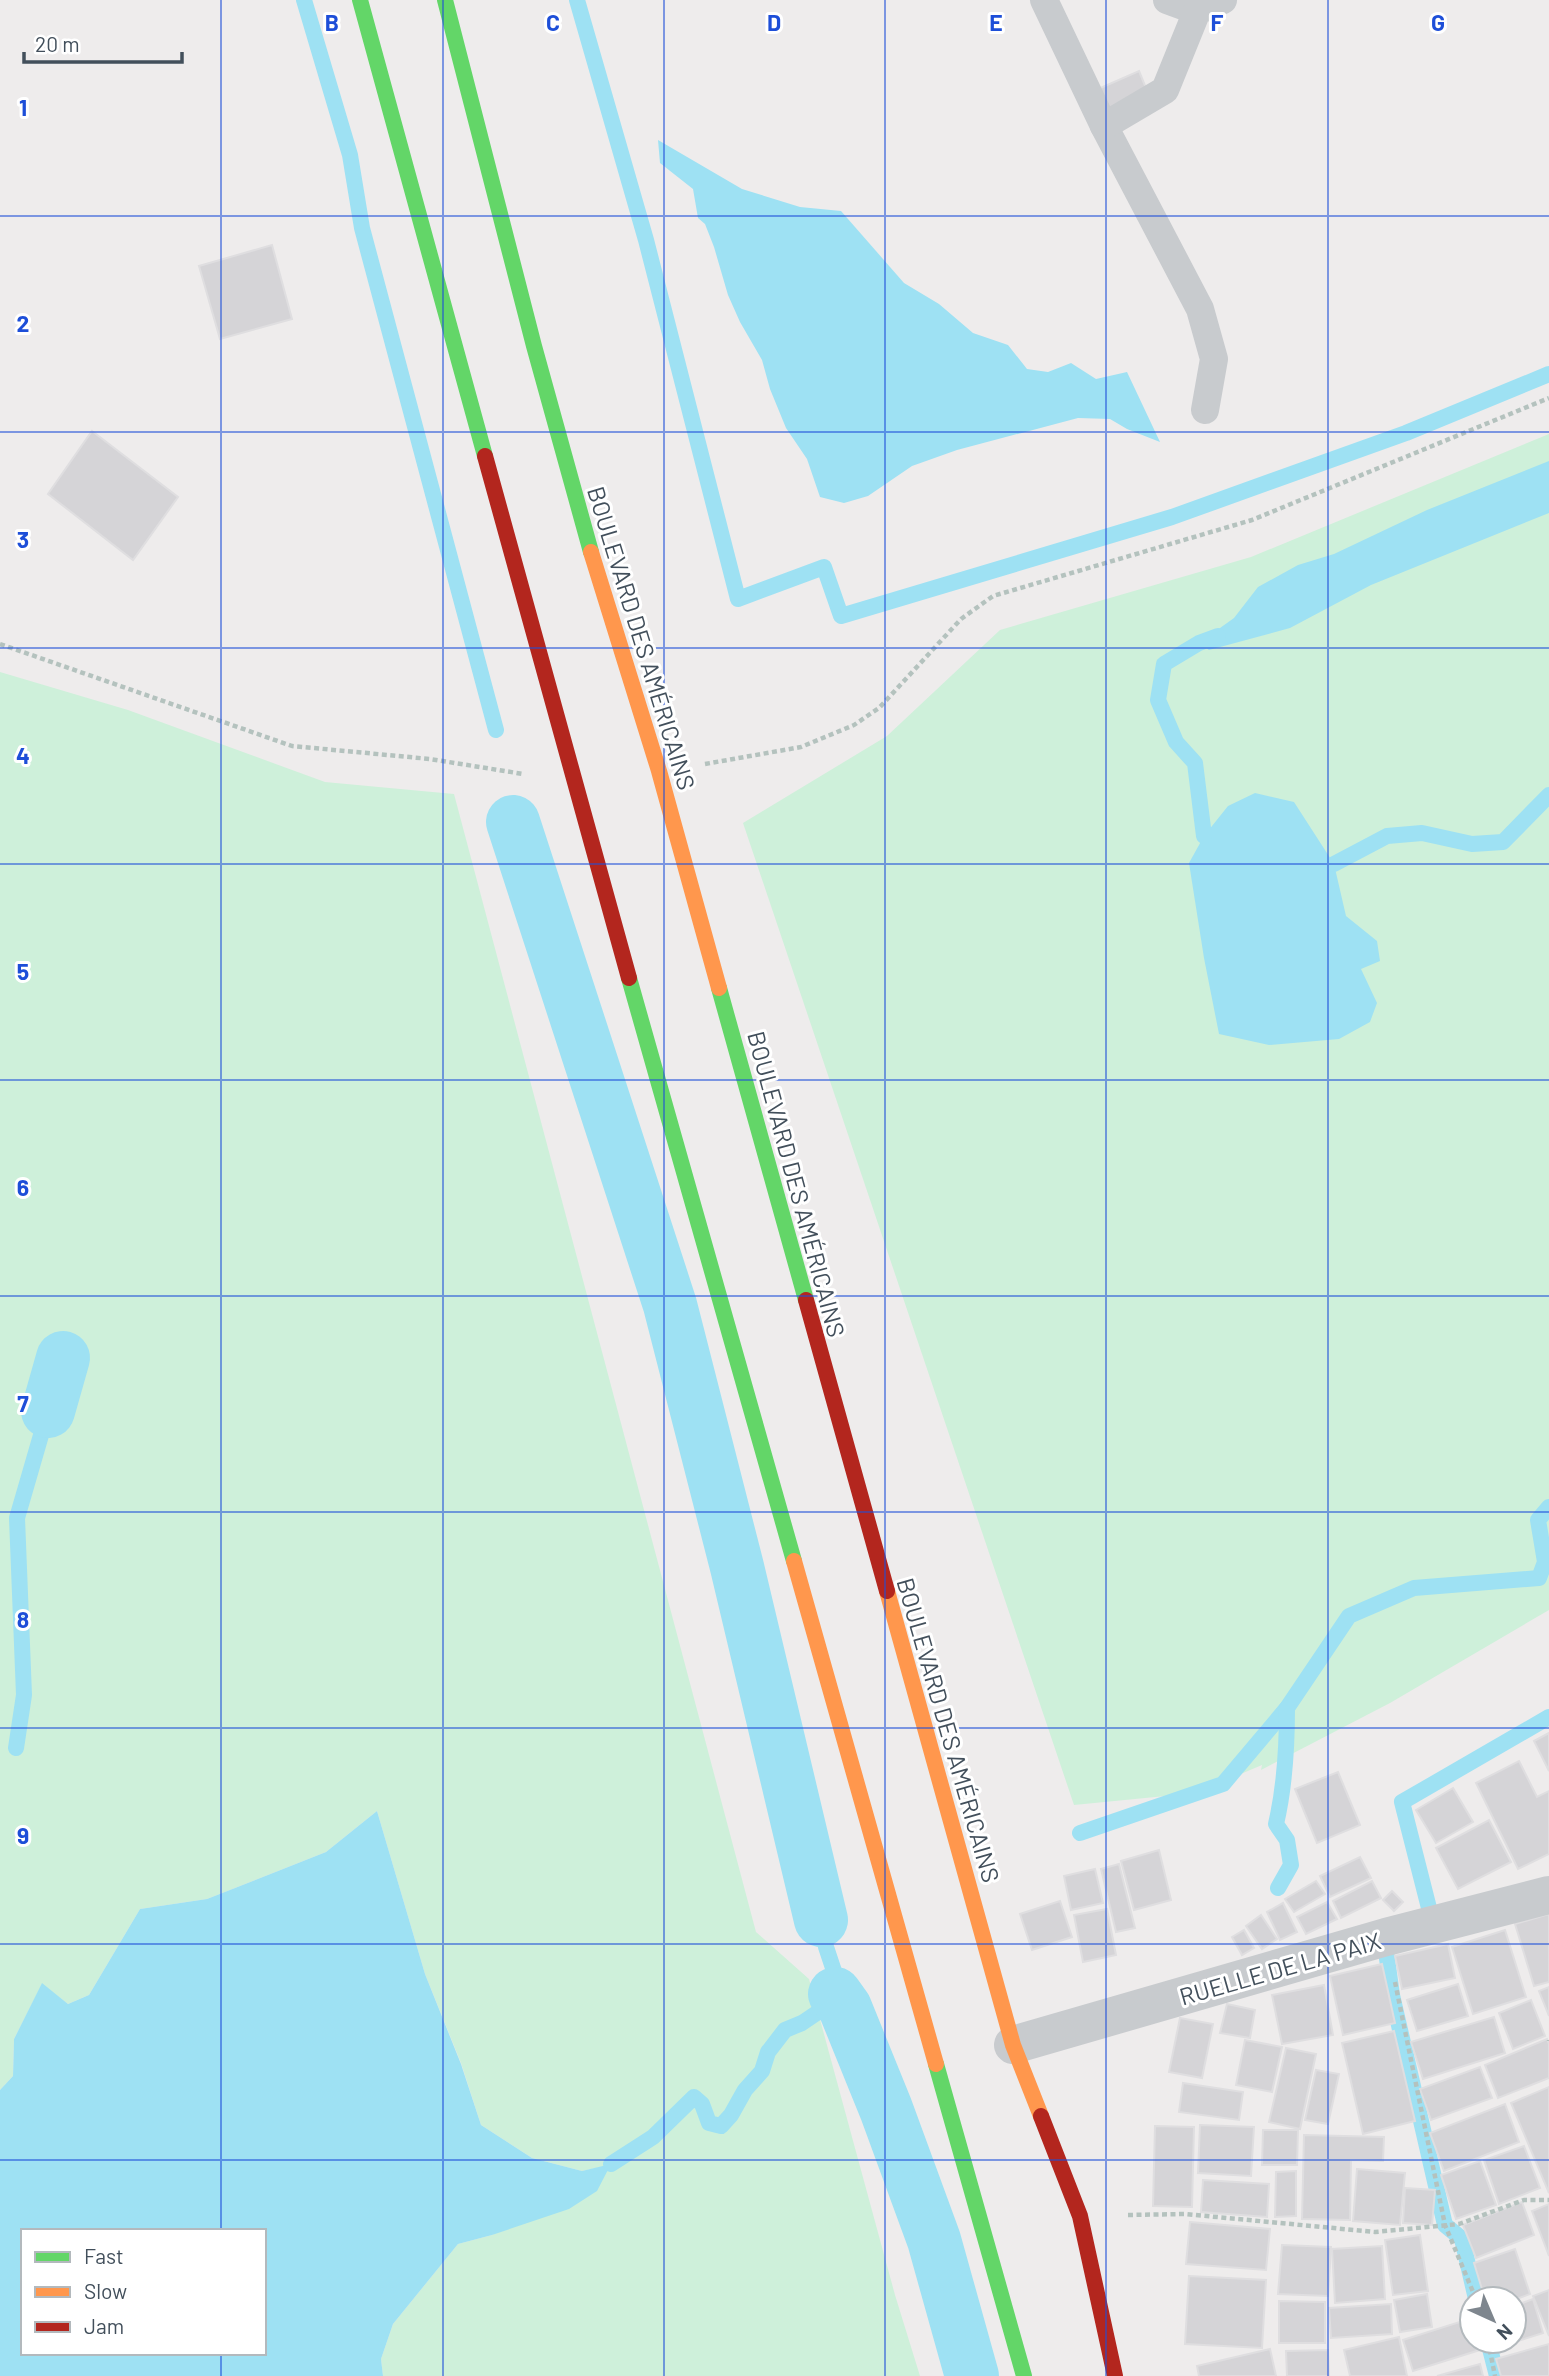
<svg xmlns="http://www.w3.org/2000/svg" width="1549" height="2376" font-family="Barlow,sans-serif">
<rect width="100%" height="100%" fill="#eeecec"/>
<g fill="#cef0da">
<path d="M1549,434V1610L1390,1703L1261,1770L1262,1765L1196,1793L1074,1805L743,823L887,736L1000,630L1251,557Z"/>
<path d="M0,672L128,710L325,782L454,794L756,1932L809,1979L895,2295L920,2376H383L381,2359L393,2324L458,2244L492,2235L611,2165L582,2171L532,2158L481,2125L461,2063L425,1974L377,1811L326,1852L207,1899L140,1909L89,1995L68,2004L42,1984L14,2039L13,2076L0,2090Z"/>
</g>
<g fill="#9ee1f3" fill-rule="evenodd">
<path d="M658,140L742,189L800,207L841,211L904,283L939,304L973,333L1008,345L1027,369L1048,372L1071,363L1096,379L1127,372L1160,442L1127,429L1110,419L1078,418L957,450L912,466L868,496L844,503L820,497L807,459L786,428L770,389L762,360L740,322L728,295L714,247L705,224L698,218L693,189L660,163Z"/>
<path d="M1549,461V513L1371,585L1290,628L1209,650L1199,643L1234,618L1258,587L1298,565L1334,554L1427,510Z"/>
<path d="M1255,793L1294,802L1334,864L1346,916L1377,941L1380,961L1361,969L1377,1003L1370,1022L1339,1039L1269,1045L1219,1034L1204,958L1189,863L1204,836L1228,806Z"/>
<path d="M377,1811L425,1974L461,2064L481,2125L532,2158L582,2171L611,2164L597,2191L569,2209L492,2235L458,2244L393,2324L381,2359L383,2376H0V2090L13,2076L14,2039L42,1983L68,2004L89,1995L140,1909L207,1899L326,1852ZM23,2231H264V2353H23Z"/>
</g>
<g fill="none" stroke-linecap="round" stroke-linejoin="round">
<g stroke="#9ee1f3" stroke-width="16">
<path d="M304,0L350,155L362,228L496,730"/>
<path d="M577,0L646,240L738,599L824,567L841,616L1172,517L1406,433L1549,374"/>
<path d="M1204,836L1195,763L1176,742L1158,700L1164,664L1199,643L1218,636"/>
<path d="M1334,864L1387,836L1422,833L1472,844L1503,842L1549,795"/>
<path d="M16,1748L24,1695L17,1518L48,1411"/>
<path d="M1080,1833L1223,1784L1287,1708L1349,1616L1414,1588L1539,1578L1545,1562L1538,1520L1549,1507"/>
<path d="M1278,1888L1291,1865L1287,1840L1276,1824C1285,1786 1287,1748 1287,1708"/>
<path d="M1438,1914L1429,1917L1430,1912L1402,1802L1549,1717"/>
<path d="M1392,1942L1385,1944L1392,1995L1445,2225L1462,2239L1476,2299"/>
<path d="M611,2164L653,2137L694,2097L702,2104L709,2123L721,2126L731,2115L745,2090L762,2071L768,2052L785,2030L802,2023L830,2004L835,1994V1974L826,1947L821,1920L833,1908"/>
<path d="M1488,2341L1497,2376"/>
</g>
<g stroke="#9ee1f3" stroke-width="54">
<path d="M513,822L670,1305L737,1567L821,1920"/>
<path d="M48,1411L63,1358"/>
<path d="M835,1994L845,2008L886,2109L934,2240L972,2376"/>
</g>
</g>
<g fill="#d5d4d7" stroke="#dfdee0" stroke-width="2">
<path d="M1139,71L1148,93L1107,110L1098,89Z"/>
<path d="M272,245L292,319L220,339L199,266Z"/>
<path d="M92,431L178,497L133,560L48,494Z"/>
<path d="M1549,1733V1771L1534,1741Z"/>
<path d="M1519,1761L1537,1797L1549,1791V1854L1518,1869L1476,1783Z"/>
<path d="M1338,1772L1360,1825L1317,1843L1295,1789Z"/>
<path d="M1453,1788L1473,1822L1436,1843L1416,1810Z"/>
<path d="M1489,1820L1511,1862L1458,1889L1436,1848Z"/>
<path d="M1159,1850L1171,1900L1134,1910L1121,1861Z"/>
<path d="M1360,1857L1371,1878L1330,1897L1320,1876Z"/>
<path d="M1119,1864L1135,1928L1116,1932L1101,1869Z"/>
<path d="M1095,1869L1103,1903L1071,1910L1064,1876Z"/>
<path d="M1316,1881L1325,1894L1294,1912L1285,1899Z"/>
<path d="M1372,1881L1381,1898L1341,1918L1333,1901Z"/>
<path d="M1392,1891L1403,1902L1394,1911L1383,1900Z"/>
<path d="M1060,1901L1072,1937L1032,1950L1020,1914Z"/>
<path d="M1327,1902L1337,1919L1306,1934L1297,1917Z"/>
<path d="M1283,1903L1297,1932L1280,1940L1267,1912Z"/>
<path d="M1107,1909L1116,1955L1083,1962L1074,1915Z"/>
<path d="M1549,1914V1982L1534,1986L1515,1924Z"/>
<path d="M1261,1915L1277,1939L1262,1949L1246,1926Z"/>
<path d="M1244,1930L1254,1948L1242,1955L1232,1937Z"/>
<path d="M1505,1930L1526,1997L1473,2014L1452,1947Z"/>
<path d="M1448,1944L1455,1978L1402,1989L1395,1956Z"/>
<path d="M1382,1964L1395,2023L1343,2035L1330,1976Z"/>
<path d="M1458,1984L1468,2016L1417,2031L1407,2000Z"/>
<path d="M1324,1985L1333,2035L1282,2044L1272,1995Z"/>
<path d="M1549,1987V2016L1539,1991Z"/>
<path d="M1531,2000L1545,2036L1513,2049L1499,2013Z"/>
<path d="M1227,2004L1255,2010L1250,2038L1220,2033Z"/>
<path d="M1494,2017L1505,2053L1423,2079L1411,2042Z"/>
<path d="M1180,2018L1213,2024L1202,2078L1169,2072Z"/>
<path d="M1394,2031L1415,2121L1363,2134L1342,2043Z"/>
<path d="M1547,2039L1549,2044V2078L1498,2098L1485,2065Z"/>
<path d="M1245,2040L1282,2047L1272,2092L1236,2085Z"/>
<path d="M1286,2048L1316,2054L1300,2129L1269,2122Z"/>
<path d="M1480,2067L1492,2098L1431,2120L1420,2089Z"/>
<path d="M1316,2070L1339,2074L1328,2124L1305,2120Z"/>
<path d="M1183,2083L1243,2092L1239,2120L1179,2112Z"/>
<path d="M1549,2087V2193L1511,2103Z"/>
<path d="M1505,2104L1519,2142L1444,2171L1430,2133Z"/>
<path d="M1200,2125L1254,2127L1251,2176L1198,2173Z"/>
<path d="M1155,2126L1194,2127L1192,2207L1153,2206Z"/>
<path d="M1263,2130H1298L1297,2165H1262Z"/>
<path d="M1304,2135L1384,2137L1383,2161L1351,2160L1350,2220L1302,2219Z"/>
<path d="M1524,2146L1540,2188L1499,2204L1484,2160Z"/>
<path d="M1480,2161L1496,2205L1456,2219L1441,2175Z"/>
<path d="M1357,2169L1405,2173L1400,2225L1353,2221Z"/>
<path d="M1296,2171V2216L1275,2217L1276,2172Z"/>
<path d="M1203,2180L1269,2184L1267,2217L1201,2212Z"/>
<path d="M1405,2188L1435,2190L1432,2225L1403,2223Z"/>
<path d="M1522,2202L1534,2235L1476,2258L1463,2225Z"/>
<path d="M1549,2204V2256L1532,2211Z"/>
<path d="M1190,2222L1270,2229L1266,2270L1186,2264Z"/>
<path d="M1420,2235L1428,2291L1393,2295L1385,2240Z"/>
<path d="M1282,2245L1331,2247L1328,2296L1278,2294Z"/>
<path d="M1382,2246L1385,2299L1335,2303L1332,2249Z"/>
<path d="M1515,2249L1530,2294L1514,2300L1485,2299L1474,2263Z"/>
<path d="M1189,2276L1266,2280L1262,2348L1185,2344Z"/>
<path d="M1549,2290V2336L1533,2296Z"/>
<path d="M1427,2294L1432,2327L1400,2332L1394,2300Z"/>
<path d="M1533,2299L1543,2333L1496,2348L1493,2341H1514V2306Z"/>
<path d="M1279,2301L1325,2302V2343H1279Z"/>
<path d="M1391,2304L1392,2334L1331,2338L1329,2308Z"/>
<path d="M1472,2318V2341H1480L1483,2349L1413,2371L1403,2340Z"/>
<path d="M1399,2337L1407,2376H1350L1344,2350Z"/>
<path d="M1549,2344V2376H1501L1496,2359Z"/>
<path d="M1270,2349L1276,2376H1199L1197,2366Z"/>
<path d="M1328,2350L1329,2376H1287L1286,2351Z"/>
<path d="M1480,2364L1483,2376H1437Z"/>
</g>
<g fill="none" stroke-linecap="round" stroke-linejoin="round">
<g stroke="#b4c2be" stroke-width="4.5" stroke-dasharray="5 3.5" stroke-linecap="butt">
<path d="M0,644L292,746L430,759L523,774"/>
<path d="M705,764L801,747L854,725L879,708L961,619L993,596L1252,520L1549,398"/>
<path d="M1395,1982L1445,2225L1476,2299"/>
<path d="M1549,2040V2041"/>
<path d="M1128,2215L1185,2214L1375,2232L1459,2224L1524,2200H1549"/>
<path d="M1488,2341L1495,2376"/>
</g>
<g stroke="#c8cbce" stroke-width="28">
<path d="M1044,0L1104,126L1200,309L1214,359L1205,410"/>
<path d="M1167,0L1197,11"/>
<path d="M1104,126L1165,90L1197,11L1223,0"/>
</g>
<path stroke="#c8cbce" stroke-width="38" d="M1013,2045L1386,1937L1549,1895"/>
<g stroke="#63d668" stroke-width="16">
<path d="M360,0L485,456"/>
<path d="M445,0L534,346L591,552"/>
<path d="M629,978L794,1561"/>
<path d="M719,988L806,1300"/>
<path d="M936,2064L1024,2376"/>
</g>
<g stroke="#ff974d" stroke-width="16">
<path d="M591,552L659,771L719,988"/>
<path d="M794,1561L936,2064"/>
<path d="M887,1591L1013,2045L1041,2116"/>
</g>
<g stroke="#b3261e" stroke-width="16">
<path d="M485,456L629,978"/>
<path d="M806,1300L887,1591"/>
<path d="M1041,2116L1080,2216L1115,2376"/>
</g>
</g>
<path fill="none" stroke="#1d4ed8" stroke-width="2" stroke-opacity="0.55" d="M221,0V2231M443,0V2376M664,0V2376M885,0V2376M1106,0V2376M1328,0V2376M0,216H1549M0,432H1549M0,648H1549M0,864H1549M0,1080H1549M0,1296H1549M0,1512H1549M0,1728H1549M0,1944H1549M0,2160H1549M221,2353V2376"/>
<g text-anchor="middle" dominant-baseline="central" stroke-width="6" stroke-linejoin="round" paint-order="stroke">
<g font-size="24" fill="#424f5b" stroke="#fff">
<text transform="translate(642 638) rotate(73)">BOULEVARD DES AMÉRICAINS</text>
<text transform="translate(797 1184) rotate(75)">BOULEVARD DES AMÉRICAINS</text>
<text transform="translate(949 1730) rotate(74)">BOULEVARD DES AMÉRICAINS</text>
<text transform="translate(1280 1968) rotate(-16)">RUELLE DE LA PAIX</text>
</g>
</g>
<g font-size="23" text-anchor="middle" font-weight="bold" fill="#1d4ed8" stroke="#fff" stroke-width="6" stroke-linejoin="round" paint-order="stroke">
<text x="332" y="31">B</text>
<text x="553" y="31">C</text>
<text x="774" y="31">D</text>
<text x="996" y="31">E</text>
<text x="1217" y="31">F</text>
<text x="1438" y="31">G</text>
<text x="23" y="116">1</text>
<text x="23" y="332">2</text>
<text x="23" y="548">3</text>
<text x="23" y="764">4</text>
<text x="23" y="980">5</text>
<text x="23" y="1196">6</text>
<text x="23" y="1412">7</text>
<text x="23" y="1628">8</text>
<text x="23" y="1844">9</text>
</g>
<rect x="21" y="2229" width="245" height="126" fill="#ffffff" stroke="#b3b9bd" stroke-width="2"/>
<rect x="35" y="2252" width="35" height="10" fill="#63d668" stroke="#b3b9bd" stroke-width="2"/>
<text x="84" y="2264" font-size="21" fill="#424f5b">Fast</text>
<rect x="35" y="2287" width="35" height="10" fill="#ff974d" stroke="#b3b9bd" stroke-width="2"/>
<text x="84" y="2299" font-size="21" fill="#424f5b">Slow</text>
<rect x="35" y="2322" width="35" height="10" fill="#b3261e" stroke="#b3b9bd" stroke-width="2"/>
<text x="84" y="2334" font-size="21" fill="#424f5b">Jam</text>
<g transform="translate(1493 2320) rotate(136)"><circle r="33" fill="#ffffff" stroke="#b3b9bd" stroke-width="2"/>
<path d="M0-5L12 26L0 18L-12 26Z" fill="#7e868e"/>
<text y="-10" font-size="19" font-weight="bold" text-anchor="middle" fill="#424f5b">N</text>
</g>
<path d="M24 52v10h158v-10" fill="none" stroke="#424f5b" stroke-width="3.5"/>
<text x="35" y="52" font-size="21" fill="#424f5b" stroke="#ffffff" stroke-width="5" paint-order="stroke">20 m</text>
</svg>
